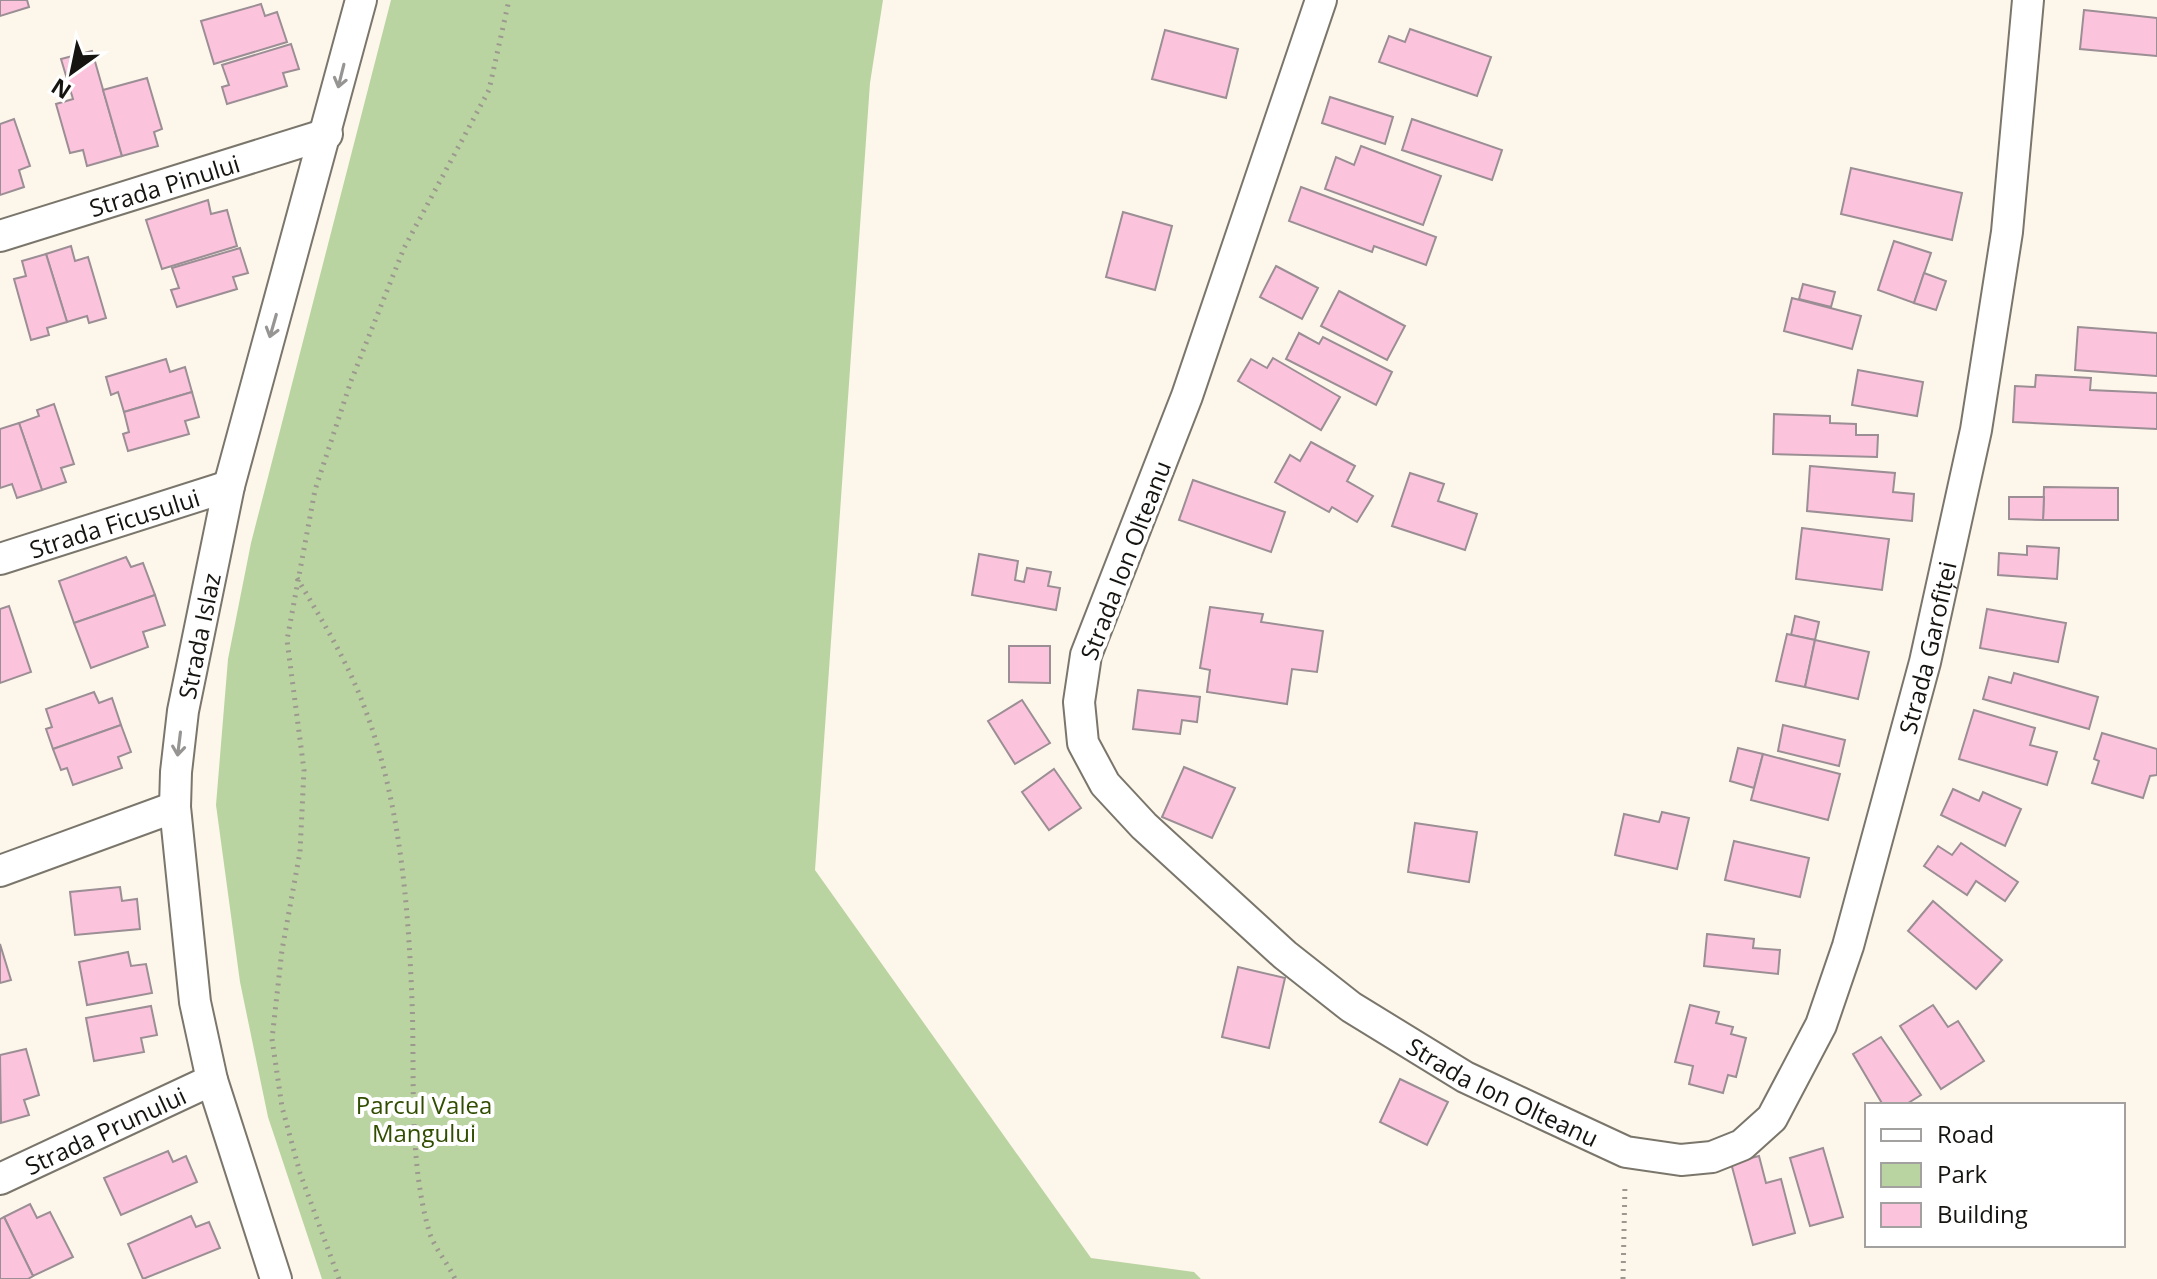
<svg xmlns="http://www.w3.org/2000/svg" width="2157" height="1279" font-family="'Open Sans',sans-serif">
<rect width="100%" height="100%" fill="#fdf7eb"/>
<path fill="#bad4a1" d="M391,0H883L870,83L815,870L1091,1258L1194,1272L1201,1279H322L268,1117L240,982L216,805L228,659L251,543Z"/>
<g fill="#fcc3dd" stroke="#9b8e94" stroke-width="2">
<path d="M0,0H27L29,7L0,16Z"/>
<path d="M261,4L265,16L277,12L287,42L214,64L201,21Z"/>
<path d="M2084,10L2157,18V56L2080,49Z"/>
<path d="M1410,29L1491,57L1477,96L1379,62L1389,36L1405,42Z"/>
<path d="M1165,30L1238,49L1226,98L1152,79Z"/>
<path d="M291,44L299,69L283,73L287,86L227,104L222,87L229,85L222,65Z"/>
<path d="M92,51L122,156L87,166L83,150L70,153L56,104L73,99L61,59Z"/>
<path d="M147,78L162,129L154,132L158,146L122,156L103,90Z"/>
<path d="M1330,97L1393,117L1385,144L1322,123Z"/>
<path d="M14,119L30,166L19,170L24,187L0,195V124Z"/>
<path d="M1412,119L1502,150L1492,180L1402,150Z"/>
<path d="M1361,146L1441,176L1423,225L1325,189L1336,157L1354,165Z"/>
<path d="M1851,168L1962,193L1952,240L1841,214Z"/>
<path d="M1301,187L1436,237L1426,265L1374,246L1372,252L1289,221Z"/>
<path d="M208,200L211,214L227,210L237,246L162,269L146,220Z"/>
<path d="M1123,212L1172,226L1155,290L1106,277Z"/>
<path d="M1894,241L1931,253L1914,303L1878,290Z"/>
<path d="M71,246L75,261L88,257L106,318L89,323L87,316L67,322L46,254Z"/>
<path d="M240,248L248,273L233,277L237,289L177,307L171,290L179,288L172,268Z"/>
<path d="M46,254L67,322L47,328L49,335L31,340L14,279L26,276L22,261Z"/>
<path d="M1276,266L1318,288L1302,319L1260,297Z"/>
<path d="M1924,273L1946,281L1936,310L1914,303Z"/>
<path d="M1803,284L1835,292L1831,307L1799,299Z"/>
<path d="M1339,291L1405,326L1387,360L1321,326Z"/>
<path d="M1792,298L1861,316L1852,349L1784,331Z"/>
<path d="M2078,327L2157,333V376L2075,370Z"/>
<path d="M1299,333L1319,344L1323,337L1392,372L1376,405L1286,359Z"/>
<path d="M1273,358L1340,397L1321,430L1238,381L1251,359L1267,368Z"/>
<path d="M166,359L170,372L185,367L192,392L124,412L118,392L111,395L106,377Z"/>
<path d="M1858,370L1923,382L1917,416L1852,405Z"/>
<path d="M2036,375L2091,378L2090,390L2157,393V429L2013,422L2015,386L2035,387Z"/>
<path d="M192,392L199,417L185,421L189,434L128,451L123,434L129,432L124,412Z"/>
<path d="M54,404L74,464L61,468L66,482L42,490L19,423L39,416L37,410Z"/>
<path d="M1774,414L1830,416V423L1856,424V435H1878L1877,457L1773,454Z"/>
<path d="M19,423L42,490L17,498L12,484L0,488V429Z"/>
<path d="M1311,442L1355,466L1347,481L1373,496L1357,522L1332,507L1329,512L1275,482L1290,455L1300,461Z"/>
<path d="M1810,466L1895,473L1893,492L1914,494L1912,521L1807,511Z"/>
<path d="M1410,473L1444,484L1438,501L1477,514L1465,550L1392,526Z"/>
<path d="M1193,480L1285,512L1271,552L1179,520Z"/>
<path d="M2044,487L2118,488V520H2043Z"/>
<path d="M2009,497H2044L2043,520L2009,519Z"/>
<path d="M1802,528L1889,539L1882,590L1796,579Z"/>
<path d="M2027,546L2059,548L2057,579L1998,575L1999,553L2027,555Z"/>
<path d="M979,554L1018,561L1015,580L1024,582L1027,568L1051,572L1048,586L1060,588L1056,610L972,595Z"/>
<path d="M126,557L131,567L143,563L155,595L74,623L59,581Z"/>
<path d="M155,595L165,625L143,632L148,647L91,668L74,623Z"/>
<path d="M9,606L31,672L0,683V609Z"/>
<path d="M1210,607L1263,614L1261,622L1323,631L1317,672L1292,669L1287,704L1207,692L1210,670L1200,668Z"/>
<path d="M1987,609L2066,623L2058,662L1980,648Z"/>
<path d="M1795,616L1819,622L1815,640L1791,635Z"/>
<path d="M1787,634L1815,640L1805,687L1776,681Z"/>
<path d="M1815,640L1869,652L1858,699L1805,687Z"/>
<path d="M1009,646H1050V683L1009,682Z"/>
<path d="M2014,673L2098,697L2089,729L1983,699L1989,677L2011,683Z"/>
<path d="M1138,690L1200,697L1197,722L1182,720L1180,734L1133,729Z"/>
<path d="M94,692L99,703L112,698L121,725L53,749L46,729L52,727L46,709Z"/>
<path d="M1022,700L1050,743L1015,764L988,721Z"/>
<path d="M1974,710L2035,728L2030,745L2057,752L2047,785L1959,759Z"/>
<path d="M121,725L131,752L118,757L122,768L73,785L67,768L61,770L53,749Z"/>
<path d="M1783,725L1845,740L1839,766L1778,751Z"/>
<path d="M2102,733L2157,749V775L2150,776L2143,798L2092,783L2099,761L2094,759Z"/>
<path d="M1738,748L1763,754L1754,788L1730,781Z"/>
<path d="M1763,754L1840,774L1828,820L1751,800Z"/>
<path d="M1184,767L1235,788L1212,838L1162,817Z"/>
<path d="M1054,769L1081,808L1049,830L1022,792Z"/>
<path d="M1953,789L1979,801L1983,792L2021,809L2005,846L1941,815Z"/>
<path d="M1662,812L1689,818L1677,869L1615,855L1624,814L1659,822Z"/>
<path d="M1415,823L1477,832L1469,882L1408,872Z"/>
<path d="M1734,841L1809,858L1800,897L1725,880Z"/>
<path d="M1961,843L2018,882L2005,901L1976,881L1967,895L1924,866L1938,846L1952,855Z"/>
<path d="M120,887L122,901L137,899L140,929L75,935L70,892Z"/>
<path d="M1933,901L2002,960L1976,989L1908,931Z"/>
<path d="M1707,934L1754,939L1753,948L1780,950L1778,974L1704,966Z"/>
<path d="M0,944L11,980L0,983Z"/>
<path d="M128,952L131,966L146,964L152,993L87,1005L79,962Z"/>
<path d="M1238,967L1285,978L1269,1048L1222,1037Z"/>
<path d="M1690,1005L1719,1012L1716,1023L1733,1027L1731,1034L1746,1038L1736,1077L1728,1075L1723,1093L1689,1084L1693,1066L1675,1062Z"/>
<path d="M1933,1005L1948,1027L1958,1021L1984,1061L1941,1089L1900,1026Z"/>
<path d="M151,1006L157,1035L141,1038L144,1052L94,1061L86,1018Z"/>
<path d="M1881,1037L1921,1095L1905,1105H1883L1853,1054Z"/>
<path d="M26,1049L39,1095L24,1100L29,1115L1,1123L0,1055Z"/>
<path d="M1400,1079L1448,1102L1427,1145L1380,1122Z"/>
<path d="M1823,1148L1843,1217L1810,1226L1790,1158Z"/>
<path d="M168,1151L173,1162L186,1156L197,1182L121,1215L104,1178Z"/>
<path d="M1759,1156L1766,1183L1781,1179L1795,1233L1753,1245L1731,1163Z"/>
<path d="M30,1204L37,1218L50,1212L73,1257L33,1276L4,1217Z"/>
<path d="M191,1216L196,1227L209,1222L220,1248L143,1279L128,1244Z"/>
<path d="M4,1217L33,1276L28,1279H0V1219Z"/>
</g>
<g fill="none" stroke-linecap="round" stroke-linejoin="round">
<g stroke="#7b766b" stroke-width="34">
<g id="street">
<path id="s1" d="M1321,0L1187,396L1086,655L1079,702L1083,743L1105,784L1144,826L1285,955L1351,1007L1465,1077L1544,1114L1626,1152L1681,1160L1712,1157L1742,1145L1772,1118L1821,1025L1848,946L1925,662L1976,430L2007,232L2028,0"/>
<path id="s2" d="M0,236L327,134"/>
<path id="s3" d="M0,559L229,486"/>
<path d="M0,871L175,807"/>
<path id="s4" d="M0,1179L212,1080"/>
<path id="s5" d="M276,1279L212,1080L195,1002L175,807L176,772L183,711L229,486L361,0"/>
</g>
</g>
<g stroke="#9c988f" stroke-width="5" stroke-dasharray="2 6" stroke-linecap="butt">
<path d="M297,578C320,617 343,654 360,696C399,792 408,898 412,1001C415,1077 408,1157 429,1231C434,1248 448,1263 455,1279"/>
<path d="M339,1279L300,1173L282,1107L272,1039L282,950L300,852L304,770L287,640L315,490L351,381L404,248L489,90L509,0"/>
<path d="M1623,1279L1625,1184"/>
</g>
<use href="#street" stroke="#fff" stroke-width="30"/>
</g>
<defs><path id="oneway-shaft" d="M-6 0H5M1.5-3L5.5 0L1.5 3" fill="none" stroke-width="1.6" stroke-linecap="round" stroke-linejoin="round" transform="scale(2)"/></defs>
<g stroke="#969593">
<use href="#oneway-shaft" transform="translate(341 76) rotate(104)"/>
<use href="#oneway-shaft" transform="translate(273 326) rotate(106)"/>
<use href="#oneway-shaft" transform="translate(179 744) rotate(97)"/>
</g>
<g text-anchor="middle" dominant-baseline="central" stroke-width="8" stroke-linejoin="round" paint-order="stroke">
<g font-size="24" fill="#161410" stroke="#fff">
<text stroke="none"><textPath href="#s2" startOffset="172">Strada Pinului</textPath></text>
<text stroke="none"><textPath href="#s3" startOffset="120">Strada Ficusului</textPath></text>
<text transform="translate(1125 560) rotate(-69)">Strada Ion Olteanu</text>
<text stroke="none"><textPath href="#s5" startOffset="658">Strada Islaz</textPath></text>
<text stroke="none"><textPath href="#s1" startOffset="2132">Strada Garofiței</textPath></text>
<text stroke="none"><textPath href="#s1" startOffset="1338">Strada Ion Olteanu</textPath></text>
<text stroke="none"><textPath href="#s4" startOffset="116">Strada Prunului</textPath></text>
</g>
<g font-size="24" fill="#304d00" stroke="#fff">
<text x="424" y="1104">Parcul Valea<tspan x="424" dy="28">Mangului</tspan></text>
</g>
</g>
<rect x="1865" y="1103" width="260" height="144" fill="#ffffff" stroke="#a2a19f" stroke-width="2"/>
<rect x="1881" y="1129" width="40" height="12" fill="#ffffff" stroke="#a2a19f" stroke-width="2"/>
<text x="1937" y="1143" font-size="24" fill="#161410">Road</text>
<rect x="1881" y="1163" width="40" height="24" fill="#bad4a1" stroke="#a2a19f" stroke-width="2"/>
<text x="1937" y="1183" font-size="24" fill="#161410">Park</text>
<rect x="1881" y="1203" width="40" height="24" fill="#fcc3dd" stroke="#a2a19f" stroke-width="2"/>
<text x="1937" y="1223" font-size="24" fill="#161410">Building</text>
<g transform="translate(72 72) rotate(213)" stroke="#ffffff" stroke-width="6" paint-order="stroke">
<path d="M0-6L14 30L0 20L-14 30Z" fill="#161410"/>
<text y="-12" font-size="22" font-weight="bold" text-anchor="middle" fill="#161410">N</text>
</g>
</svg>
